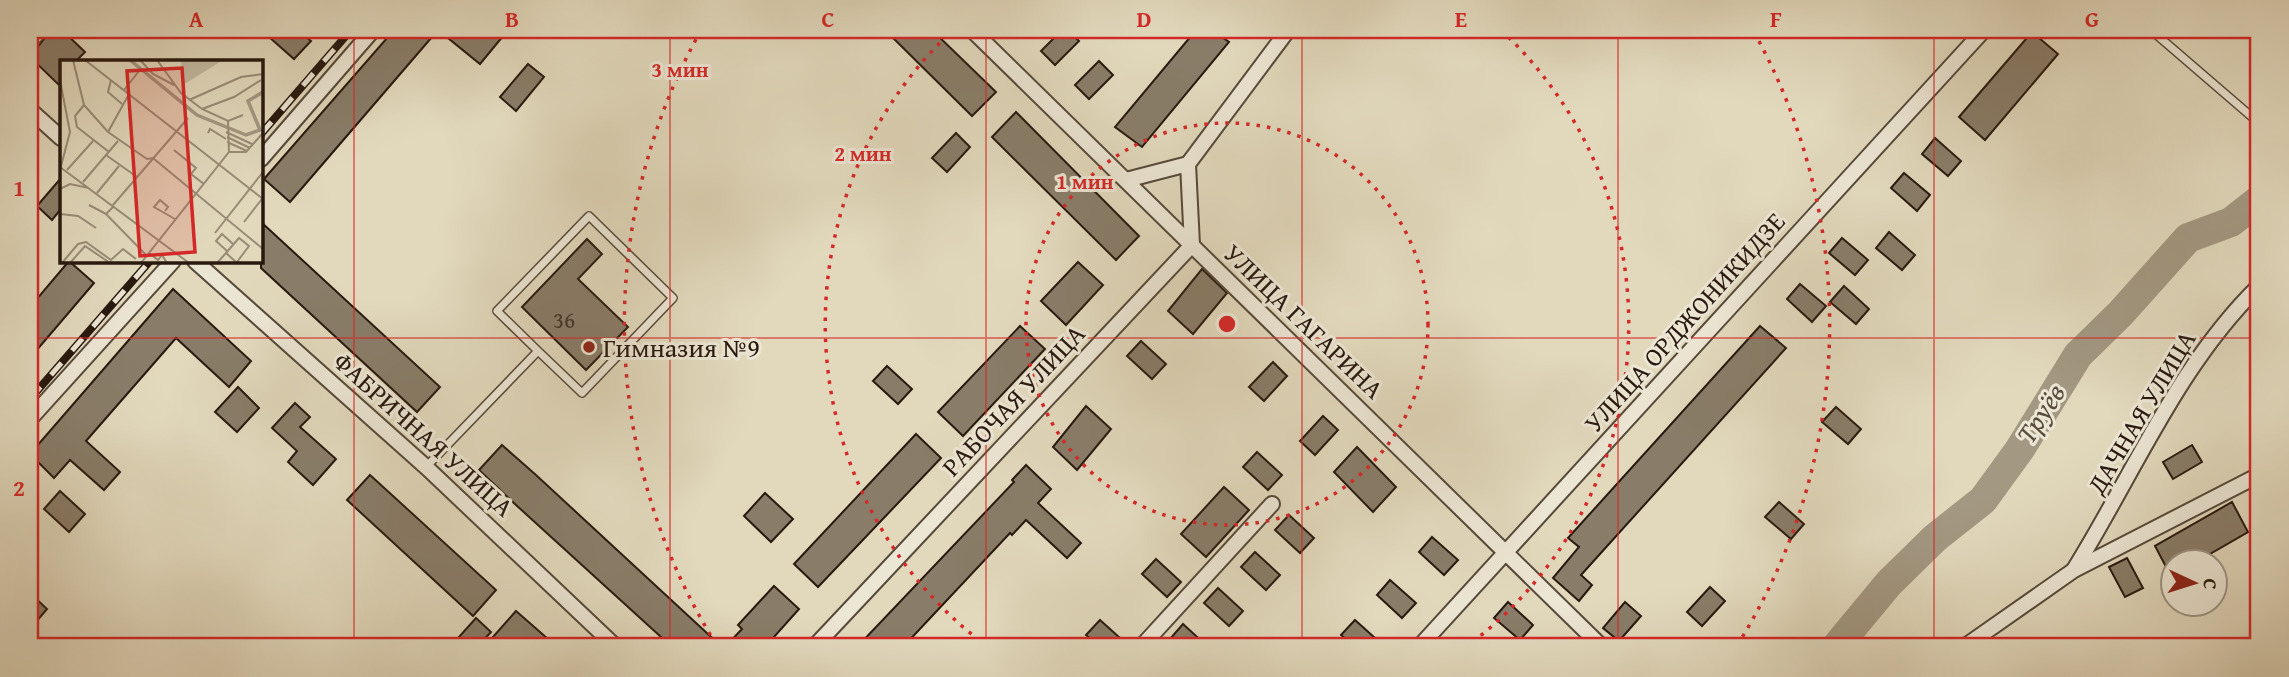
<svg xmlns="http://www.w3.org/2000/svg" width="2289" height="677" font-family="'Gentium Book Plus',serif">
<rect width="100%" height="100%" fill="#e2d9bd"/>
<filter id="stains"><feTurbulence type="fractalNoise" baseFrequency=".00286" numOctaves="4"/><feColorMatrix values="0 0 0 0 .2 0 0 0 0 .09 0 0 0 0 .02 0 0 0 .5 -.17"/></filter>
<radialGradient id="worn" r=".72"><stop offset=".6" stop-color="#630" stop-opacity="0"/><stop offset="1" stop-color="#630" stop-opacity=".3"/></radialGradient>
<g fill="none" stroke-linecap="round" stroke-linejoin="round">
<path stroke="#a39882" stroke-width="30" d="M1836,647L1889,583L1935,538L1983,500L2020,449L2078,355L2120,314L2188,238L2231,222L2259,200"/>
</g>
<g fill="#897d69" stroke="#28190f" stroke-width="2">
<path d="M51,30H62L85,52L76,61H61V87L30,57Z"/>
<path d="M275,30H298L311,41L294,59L269,37Z"/>
<path d="M394,30H508L480,64L438,30L290,202L264,179Z"/>
<path d="M885,30H932L996,92L972,116Z"/>
<path d="M1062,30H1068L1079,41L1055,65L1041,51Z"/>
<path d="M1196,30H1212L1229,42L1142,147L1115,127Z"/>
<path d="M2032,32L2058,54L1985,140L1959,117Z"/>
<path d="M1099,61L1113,75L1089,99L1075,85Z"/>
<path d="M528,64L544,77L516,111L500,97Z"/>
<path d="M1016,112L1139,236L1116,260L992,137Z"/>
<path d="M956,133L970,147L947,172L932,158Z"/>
<path d="M1935,138L1961,161L1948,176L1922,154Z"/>
<path d="M1904,173L1930,195L1917,211L1891,188Z"/>
<path d="M61,178V209L52,220L37,206Z"/>
<path d="M261,222L440,387L417,412L261,268Z"/>
<path d="M1889,232L1915,255L1902,270L1876,248Z"/>
<path d="M1842,238L1868,260L1855,275L1829,253Z"/>
<path d="M587,239L602,254L578,279L628,327L586,370L522,307Z"/>
<path d="M69,261L94,283L30,358V307Z"/>
<path d="M1078,262L1103,285L1066,325L1041,301Z"/>
<path d="M1202,269L1227,293L1193,334L1168,311Z"/>
<path d="M1800,284L1826,306L1812,322L1787,299Z"/>
<path d="M1844,286L1869,309L1856,324L1830,302Z"/>
<path d="M173,289L251,361L229,387L176,338L86,441L120,472L104,490L70,460L54,478L30,454Z"/>
<path d="M1020,326L1045,349L963,436L938,412Z"/>
<path d="M1760,326L1786,348L1581,575L1592,585L1579,601L1553,578L1579,547L1568,538Z"/>
<path d="M1141,341L1166,364L1152,379L1127,356Z"/>
<path d="M1273,362L1287,376L1264,401L1249,387Z"/>
<path d="M887,366L912,389L898,404L873,381Z"/>
<path d="M238,387L259,408L237,432L215,412Z"/>
<path d="M295,403L310,417L300,427L336,459L313,485L288,462L297,451L272,428Z"/>
<path d="M1086,406L1111,429L1077,470L1053,447Z"/>
<path d="M1836,407L1861,429L1848,444L1822,422Z"/>
<path d="M1323,416L1338,430L1315,455L1300,441Z"/>
<path d="M916,434L941,458L818,587L794,564Z"/>
<path d="M502,445L536,475L722,647H672L516,505L479,470Z"/>
<path d="M2192,445L2202,462L2173,479L2163,462Z"/>
<path d="M1357,447L1396,487L1373,512L1334,472Z"/>
<path d="M1257,452L1282,475L1268,490L1243,467Z"/>
<path d="M1026,465L1051,489L1038,503L1081,543L1067,558L1026,520L1012,535L1010,533L903,647H857L1014,482L1012,480Z"/>
<path d="M370,475L496,590L473,616L347,500Z"/>
<path d="M1224,487L1249,510L1206,557L1181,534Z"/>
<path d="M60,491L85,514L69,532L44,509Z"/>
<path d="M765,493L793,519L771,542L744,516Z"/>
<path d="M1779,502L1804,524L1791,539L1765,517Z"/>
<path d="M2232,502L2248,532L2196,562H2174V582L2155,546Z"/>
<path d="M1289,515L1314,538L1300,553L1275,530Z"/>
<path d="M1432,537L1458,560L1444,575L1419,552Z"/>
<path d="M1255,552L1280,575L1266,590L1241,567Z"/>
<path d="M2127,558L2143,588L2125,597L2109,567Z"/>
<path d="M1156,559L1181,582L1167,597L1142,574Z"/>
<path d="M1390,580L1416,603L1402,618L1377,595Z"/>
<path d="M774,586L799,609L765,647H725L742,629L738,625Z"/>
<path d="M1710,587L1725,601L1702,626L1687,612Z"/>
<path d="M1218,588L1243,611L1229,626L1204,603Z"/>
<path d="M30,593L47,609L30,629Z"/>
<path d="M1508,602L1533,625L1520,640L1494,618Z"/>
<path d="M1625,602L1641,616L1619,641L1603,628Z"/>
<path d="M516,611L540,632L557,647H505L493,637Z"/>
<path d="M476,618L491,632L477,647H450Z"/>
<path d="M1100,620L1130,647H1100L1086,635Z"/>
<path d="M1355,620L1385,647H1355L1341,635Z"/>
<path d="M1183,624L1208,647H1178L1170,639Z"/>
</g>
<g fill="none" stroke-linecap="round" stroke-linejoin="round">
<g stroke="#56493a" stroke-width="10">
<g id="service">
<path d="M2151,30L2259,123"/>
<path d="M30,47L45,30"/>
<path d="M426,467L538,351L497,311L589,216L673,298L582,393L538,351"/>
</g>
</g>
<g stroke="#56493a" stroke-width="18">
<g id="minor">
<path d="M972,30L1602,647"/>
<path d="M30,110L61,138"/>
<path d="M261,159L373,30"/>
<path d="M1126,180L1188,164"/>
<path d="M195,261L426,467L616,647"/>
<path d="M30,419L173,261"/>
<path d="M2075,568C2134,473 2178,365 2259,286"/>
<path d="M814,647L1192,245L1188,164L1288,30"/>
<path d="M1141,647L1272,504"/>
<path d="M1419,647L1984,30"/>
<path d="M1964,647L2074,570L2259,475"/>
</g>
</g>
<use href="#service" stroke="#ece6d4" stroke-width="7"/>
<use href="#minor" stroke="#ece6d4" stroke-width="14"/>
<g stroke="#28190f" stroke-width="8">
<g id="rail">
<path d="M261,134L351,30"/>
<path d="M30,399L150,261"/>
</g>
</g>
<use href="#rail" stroke="#ece6d4" stroke-width="5" stroke-dasharray="16" stroke-linecap="butt"/>
</g>
<path fill="none" stroke="#d62828" stroke-width="2" stroke-opacity="0.55" d="M354,30V647M670,30V647M986,30V647M1302,30V647M1618,30V647M1934,30V647M30,338H2259"/>
<g fill="none" stroke="#d62828" stroke-width="3.5" stroke-dasharray="3.5 7">
<circle cx="1227" cy="324" r="201"/>
<path d="M988 647A402 402 0 0 1 953 30M1501 30A402 402 0 0 1 1466 647"/>
<path d="M716 644A603 603 0 0 1 700 32M1754 32A603 603 0 0 1 1738 644"/>
</g>
<circle fill="#8f2418" stroke="#ece6d4" stroke-width="2.5" cx="589" cy="347" r="7"/>
<g text-anchor="middle" dominant-baseline="central" stroke-width="6" stroke-linejoin="round" paint-order="stroke">
<g font-size="23" fill="#403226">
<text x="564" y="319">36</text>
</g>
<g font-size="26" fill="#28190f" stroke="#ece6d4">
<text transform="translate(1304 321) rotate(44)">УЛИЦА ГАГАРИНА</text>
<text transform="translate(1684 322) rotate(-48)">УЛИЦА ОРДЖОНИКИДЗЕ</text>
<text transform="translate(1013 400) rotate(-47)">РАБОЧАЯ УЛИЦА</text>
<text transform="translate(2141 412) rotate(-59)">ДАЧНАЯ УЛИЦА</text>
<text transform="translate(424 434) rotate(42)">ФАБРИЧНАЯ УЛИЦА</text>
</g>
<g font-size="26" fill="#28190f" stroke="#ece6d4" text-anchor="start">
<text x="603" y="347">Гимназия №9</text>
</g>
<g font-size="28" font-style="italic" fill="#594c3d" stroke="#ece6d4">
<text transform="translate(2040 413) rotate(-57)">Труёв</text>
</g>
</g>
<g transform="translate(60 60)">
<rect width="203" height="203" fill="#e2d9bd"/>
<path d="M121,0H163L123,25Z" fill="#c2b89f"/>
<path fill="none" stroke="#a39882" stroke-width="3.5" d="M70,0L137,55L186,75L200,70L188,41L203,32"/>
<path fill="none" stroke="#988c77" stroke-width="2" d="M13,0L24,45L48,72L87,99L93,98L203,189M25,0L203,139M80,0L93,14L114,25M97,0L121,33L142,49L168,61L183,55M0,20L10,72L0,110M51,20L48,32L62,44M64,30L79,11M129,40L181,17L203,14M24,45L15,56L17,67L49,92M142,49L174,37L201,20M168,61L169,92M48,72L69,34M166,72L192,84M148,73L150,69L166,79M167,77L190,88M167,82L187,91M114,90L136,108L131,114L144,124M46,95L77,117M0,107L129,203M7,110L33,81M23,122L58,81M0,129L10,124L29,128M37,133L59,106M29,145L46,154L54,146M53,145L128,58M105,151L108,147L100,140L94,147L115,159M0,154L18,156L36,168M46,154L87,196M184,162L202,139M155,173L203,112M167,191L156,181L162,174L173,184M89,193L98,200L102,195L107,203M166,193L179,178L189,186L177,202M2,203L18,184L26,182L51,200L63,189L76,199M10,203L25,186L50,203M81,203L169,92H186L203,73M157,203L166,193L176,202"/>
<path fill="#d62828" fill-opacity="0.15" stroke="#d62828" stroke-width="3.5" d="M122,8L135,192L80,196L67,11Z"/>
<rect width="203" height="203" fill="none" stroke="#28190f" stroke-width="3.5"/>
</g>
<circle cx="1227" cy="324" r="10" fill="#d62828" stroke="#ece6d4" stroke-width="3.5"/>
<g font-size="21" text-anchor="middle" font-weight="bold" fill="#d62828" stroke="#ece6d4" stroke-width="6" stroke-linejoin="round" paint-order="stroke">
<text x="680" y="77">3 мин</text>
<text x="863" y="161">2 мин</text>
<text x="1085" y="189">1 мин</text>
</g>
<rect width="2289" height="677" fill="none" stroke="#e2d9bd" stroke-width="77"/>
<g transform="translate(2194 583) rotate(94)"><circle r="33" fill="#ece6d4" stroke="#9e9485" stroke-width="2"/>
<path d="M0-5L12 26L0 18L-12 26Z" fill="#8f2418"/>
<text y="-10" font-size="19" font-weight="bold" text-anchor="middle" fill="#28190f">С</text>
</g>
<rect x="38" y="38" width="2212" height="600" fill="none" stroke="#d62828" stroke-width="2.5"/>
<g font-size="23" text-anchor="middle" font-weight="bold" fill="#d62828">
<text x="196" y="27">A</text>
<text x="512" y="27">B</text>
<text x="828" y="27">C</text>
<text x="1144" y="27">D</text>
<text x="1461" y="27">E</text>
<text x="1776" y="27">F</text>
<text x="2092" y="27">G</text>
<text x="19" y="196">1</text>
<text x="19" y="496">2</text>
</g>
<rect width="100%" height="100%" filter="url(#stains)"/>
<rect width="100%" height="100%" fill="url(#worn)"/>
</svg>
